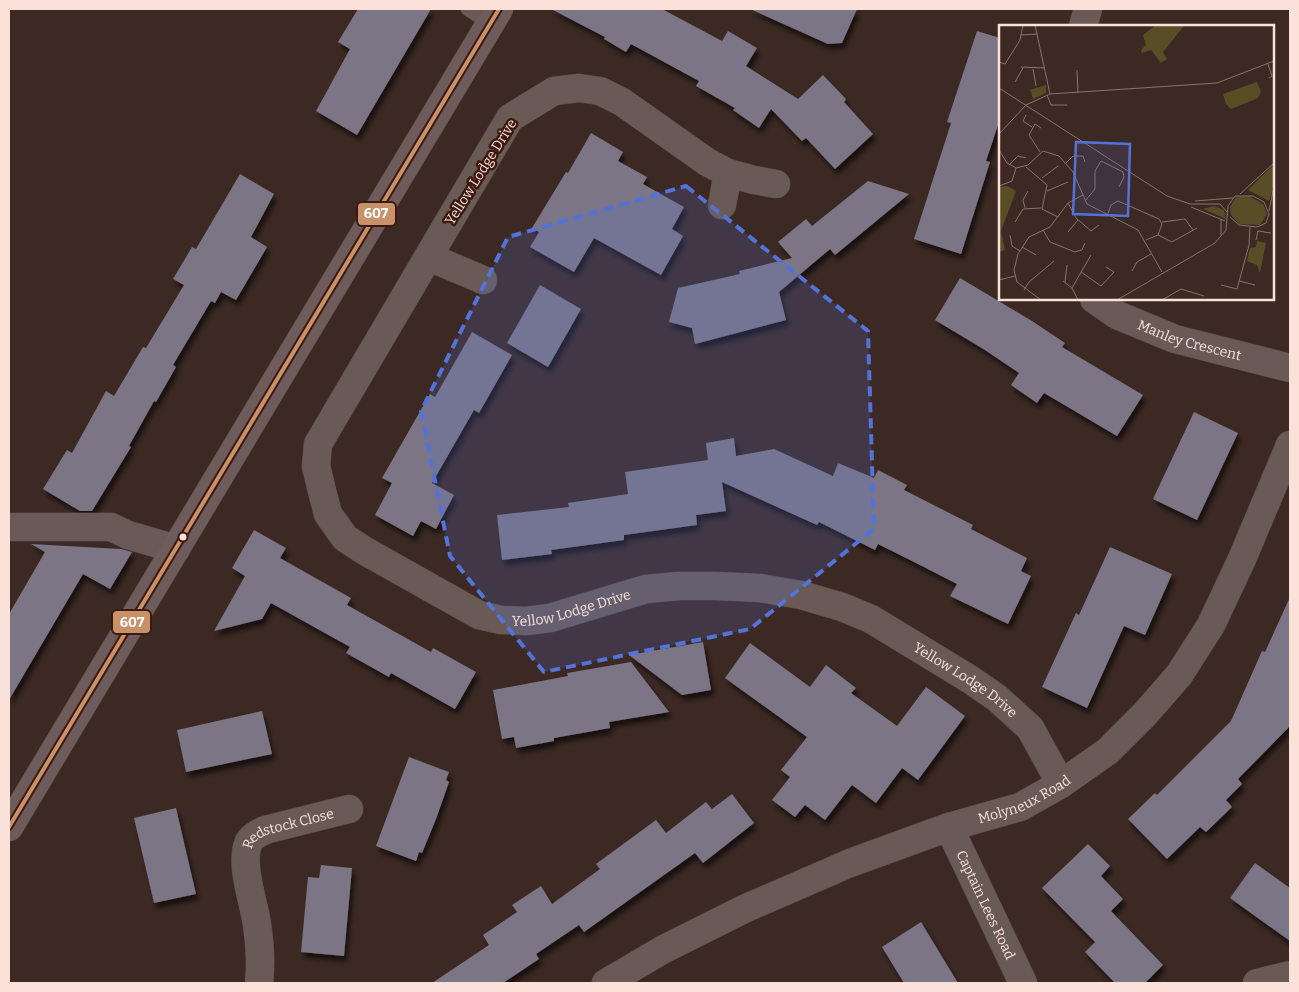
<svg xmlns="http://www.w3.org/2000/svg" width="1299" height="992" font-family="Bitter,serif">
<defs>
<filter id="shadow"><feDropShadow dx="3" dy="5.5" stdDeviation="2.5" flood-color="#0009"/></filter>
</defs>
<rect width="100%" height="100%" fill="#3c2924"/>
<g fill="#7b7585" filter="url(#shadow)">
<path d="M358,9H431L357,135L316,111L350,49L338,42Z"/>
<path d="M551,9H662L722,41L728,31L757,48L746,66L798,99L823,75L846,99L844,102L873,134L835,169L806,138L802,141L771,109L759,128L733,110L735,108L696,86L699,81L631,44L626,52L604,39L605,37Z"/>
<path d="M750,9H857L842,43L828,44Z"/>
<path d="M977,31L1000,38V119L986,161L990,162L961,254L914,239L951,123L947,122Z"/>
<path d="M591,133L623,152L618,161L647,177L643,184L684,207L672,229L683,236L661,275L594,238L574,272L530,247L539,232L532,228L566,172L568,173Z"/>
<path d="M240,174L274,194L251,237L267,247L236,300L221,292L215,303L211,301L173,365L176,367L156,402L154,401L129,446L131,447L92,511H80L43,489L67,450L72,453L106,391L114,396L143,347L146,348L184,285L173,279L192,247L196,249Z"/>
<path d="M868,181L909,194L835,255L830,249L779,292L786,320L695,344L692,328L669,322L678,288L740,274L739,271L792,258L778,242L806,219L812,226Z"/>
<path d="M960,278L1032,321L1065,343L1062,347L1143,395L1117,436L1044,393L1037,403L1011,385L1019,373L985,350L935,320Z"/>
<path d="M540,285L581,309L548,367L507,343Z"/>
<path d="M472,332L512,355L479,413L474,410L432,483L454,495L436,529L421,521L413,536L375,515L392,483L382,478L430,394L435,397Z"/>
<path d="M1194,412L1238,433L1197,520L1153,499Z"/>
<path d="M734,438L736,456L774,449L833,476L838,463L874,478L878,470L907,485L904,490L973,525L971,529L1027,558L1021,571L1031,576L1008,624L950,596L957,584L918,564L878,544L875,550L819,522L817,525L722,482L726,511L696,515L697,525L624,535V540L551,550L552,554L502,560L497,515L569,507L568,503L628,494L625,472L708,460L706,443Z"/>
<path d="M254,530L286,548L280,558L351,598L347,605L431,652L433,648L476,672L455,709L391,673L389,677L346,653L350,647L271,603L262,619L214,631L245,576L232,568Z"/>
<path d="M31,544L121,549L132,552L110,589L83,574L9,700V614L45,552Z"/>
<path d="M1110,547L1172,574L1145,635L1124,626L1087,708L1042,687L1076,613L1079,615Z"/>
<path d="M1290,597V726L1238,779L1242,784L1226,800L1232,807L1206,832L1200,827L1167,859L1128,819L1155,793L1157,795L1231,721L1262,651L1265,652Z"/>
<path d="M703,642L711,690L682,695L629,655Z"/>
<path d="M750,643L810,687L826,665L856,688L851,693L897,726L926,687L965,716L918,780L902,768L876,803L852,785L825,820L805,805L795,817L772,800L790,777L781,770L807,737L725,678Z"/>
<path d="M631,662L669,712L609,722L610,728L554,738V741L516,748L514,737L502,739L493,690L568,676L567,673Z"/>
<path d="M262,711L272,754L186,772L177,730Z"/>
<path d="M409,757L449,772L446,780L449,782L436,819L422,853L419,852L416,861L376,846Z"/>
<path d="M732,794L754,823L703,863L695,853L584,932L579,925L536,954L539,959L503,983H432L489,945L483,935L517,912L512,905L541,886L552,904L600,869L596,864L656,820L666,833L706,802L712,809Z"/>
<path d="M176,808L196,894L154,903L134,818Z"/>
<path d="M1088,844L1110,866L1101,876L1123,899L1111,911L1163,965L1145,983H1115L1085,952L1095,942L1042,888Z"/>
<path d="M1255,863L1290,888V941L1230,898Z"/>
<path d="M321,865L352,868L344,956L301,952L308,877L319,878Z"/>
<path d="M921,922L958,983H904L882,947Z"/>
</g>
<g fill="none" stroke-linecap="round" stroke-linejoin="round">
<g stroke="#594743" stroke-width="15">
<path id="lane" d="M468,9L490,23"/>
</g>
<g stroke="#594743" stroke-width="29">
<g id="street">
<path d="M1083,26L1088,9"/>
<path id="s1" d="M776,184L754,180L728,173L707,162L622,102L600,91L579,88L554,91L510,118L318,444L316,466L322,491L328,514L345,538L365,551L479,615L501,620L526,621L550,618L646,589L679,586H716L760,588L801,595L842,607L871,619L971,680L997,698L1030,728L1061,784"/>
<path d="M722,205L728,173"/>
<path d="M429,257L483,280"/>
<path id="s2" d="M1094,299L1117,315L1175,339L1290,368"/>
<path d="M9,527H111L128,535L176,549"/>
<path id="s3" d="M949,827L1023,983"/>
<path id="s4" d="M259,983C261,964 260,944 257,925C254,902 240,866 248,844C250,837 259,833 265,830L349,809"/>
<path id="s5" d="M606,983L664,949L744,909L850,863L949,827L1020,807L1061,784L1108,751L1145,714L1179,675L1211,625L1242,559L1290,445"/>
<path d="M1257,983L1290,975"/>
</g>
</g>
<g stroke="#594743" stroke-width="29">
<path id="primary" d="M9,827L499,9"/>
</g>
<use href="#lane" stroke="#695a55" stroke-width="14"/>
<use href="#street" stroke="#695a55" stroke-width="28"/>
<use href="#primary" stroke="#6e5c5d" stroke-width="28"/>
<g stroke="#3c190f" stroke-width="8">
<path id="bus-1" d="M9,827L499,9"/>
</g>
<use href="#bus-1" stroke="#c7916a" stroke-width="4"/>
</g>
<path fill="#5473d8" fill-opacity="0.2" stroke="#5473d8" stroke-width="4" stroke-dasharray="10 6" stroke-linejoin="round" d="M686,186L868,331L874,529L750,629L544,672L450,556L421,411L508,237Z"/>
<circle fill="#fae1da" stroke="#3c190f" stroke-width="2" cx="183" cy="537" r="4.5"/>
<g text-anchor="middle" dominant-baseline="central" stroke-width="5" stroke-linejoin="round" paint-order="stroke">
<g font-size="14" fill="#fae1da" stroke="#3c190f">
<text transform="translate(481 172) rotate(-58)">Yellow Lodge Drive</text>
<text stroke="none"><textPath href="#s2" startOffset="105">Manley Crescent</textPath></text>
<text stroke="none"><textPath href="#s1" startOffset="1028">Yellow Lodge Drive</textPath></text>
<text stroke="none"><textPath href="#s1" startOffset="1448">Yellow Lodge Drive</textPath></text>
<text stroke="none"><textPath href="#s5" startOffset="458">Molyneux Road</textPath></text>
<text stroke="none"><textPath href="#s4" startOffset="185">Redstock Close</textPath></text>
<text stroke="none"><textPath href="#s3" startOffset="86">Captain Lees Road</textPath></text>
</g>
</g>
<g transform="translate(999 25)">
<rect width="275" height="275" fill="#3c2924"/>
<path d="M157,0L185,1L164,27L168,34L162,38L152,25L143,28L142,25L147,20L144,10ZM258,57L262,67L259,73L232,84L227,79L224,69ZM47,60V68L34,74L31,65ZM275,139V159L270,176L249,165ZM8,161L17,166L2,206L6,225L0,227V162ZM250,171L264,179L268,189L261,200L240,199L232,190L231,182L237,172ZM215,181L225,185L227,194L204,184ZM258,216L267,218L261,248L258,240L248,236L251,223L257,222Z" fill="#594d25"/>
<path fill="none" stroke="#88736d" stroke-width="1" d="M36,0L51,69M22,10L38,9M0,37L6,39L21,15L24,0M269,39L273,51L270,53M22,42L46,43M34,44L37,61M78,45L79,68M16,57L24,43M0,63L168,171L191,179H221L228,187M48,70L52,80H68M27,80L51,69L218,58L275,36M27,90L24,96L33,102M0,109L27,80M0,125L8,138L17,143L29,140L44,126L60,131L74,147L88,179L139,205L163,247M41,127L30,110L36,99L42,103M67,138L74,131H84L86,137M10,140L19,131L27,133M27,142L48,160L43,184L59,192M43,153L59,141M0,161L13,156L17,143M48,166L69,157M241,169L275,138M86,176L96,164V146L102,136L124,147L125,152L120,162M196,176L234,173M69,178L77,193L92,206L100,200M192,182L226,196M26,183L24,175L29,166M270,186L275,161M108,191L112,180L119,176L160,194L163,199L159,210L147,215M222,194V210M16,197L24,184L42,183M163,197L186,194L194,205M44,205L51,217L76,227L83,225L86,218M69,207L79,195M11,210L13,221L21,226M159,210L173,217L198,203M257,215L259,206L272,208M23,222L37,230M133,246L138,237L152,229M82,247L102,261L115,247L107,242M0,255L16,251M64,256L73,263L79,275M240,256L256,260M66,257L68,240M222,260L238,264L250,220L251,202M73,263L92,230M25,265L30,257L55,236M42,275L18,257L15,245L19,229L30,212L51,202L69,178L84,170M118,275L216,218L227,205L229,181L236,171H254L265,177L270,189L267,198L258,202L240,200L231,192M163,275L182,264L205,271"/>
<path fill="#5473d8" fill-opacity="0.15" stroke="#5473d8" stroke-width="2.5" d="M77,117L131,119L129,191L74,189Z"/>
<rect width="275" height="275" fill="none" stroke="#fae1da" stroke-width="2.5"/>
</g>
<g stroke="#3c190f" stroke-width="2">
<rect x="357" y="202" width="39" height="24" rx="5" fill="#c7916a"/>
<rect x="112" y="610" width="39" height="24" rx="5" fill="#c7916a"/>
</g>
<g font-size="14" text-anchor="middle" font-weight="bold" fill="#fff">
<text x="376" y="218">607</text>
<text x="132" y="627">607</text>
</g>
<rect width="1299" height="992" fill="none" stroke="#fae1da" stroke-width="20"/>
</svg>
